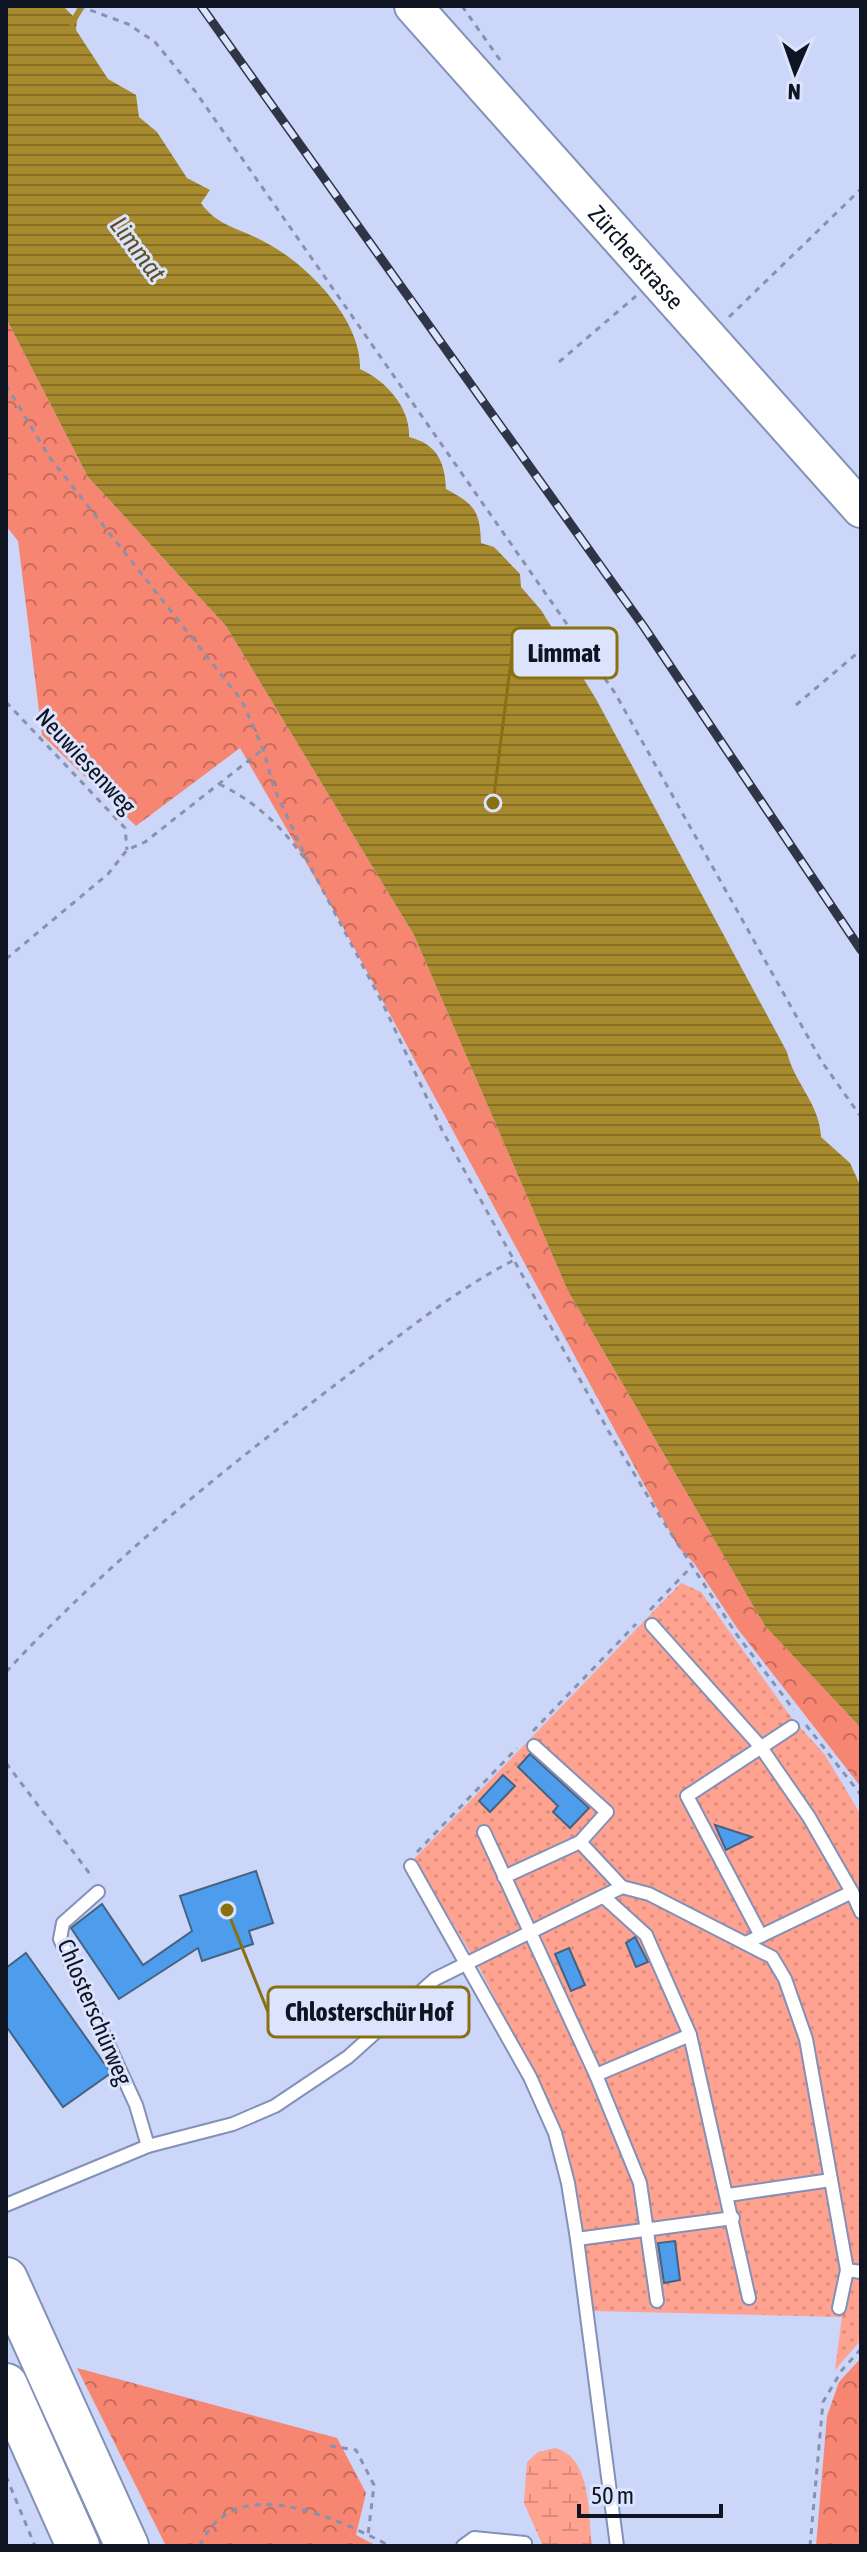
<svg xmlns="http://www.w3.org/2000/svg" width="867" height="2552" font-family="'Asap Condensed',sans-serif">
<defs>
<pattern id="forest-crowns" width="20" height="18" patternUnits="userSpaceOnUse" patternTransform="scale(2)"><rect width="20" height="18" fill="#f68571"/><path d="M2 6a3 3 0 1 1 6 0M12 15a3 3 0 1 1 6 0" fill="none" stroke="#c66c5c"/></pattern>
<pattern id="wetland-marsh" width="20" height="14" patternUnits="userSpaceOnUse" patternTransform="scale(2)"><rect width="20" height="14" fill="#ffa290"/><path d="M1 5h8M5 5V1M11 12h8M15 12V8" fill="none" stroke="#d98b7c"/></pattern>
<pattern id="garden-dots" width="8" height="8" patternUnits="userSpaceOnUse" patternTransform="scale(2)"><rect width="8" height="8" fill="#ffa290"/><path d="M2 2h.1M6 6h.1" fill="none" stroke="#d98b7c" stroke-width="1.8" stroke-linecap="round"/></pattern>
<pattern id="water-rules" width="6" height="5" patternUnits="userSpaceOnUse" patternTransform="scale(2)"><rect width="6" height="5" fill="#a78a2e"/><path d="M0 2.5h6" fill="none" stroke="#867027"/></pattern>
</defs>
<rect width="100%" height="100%" fill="#cbd6f8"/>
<g fill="url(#forest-crowns)">
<path d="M6,318L88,477L226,626L414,935L568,1291L765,1626L861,1728V1787L737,1628L694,1563L678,1547L338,918L240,748L136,826L42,735L18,541L6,526Z"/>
<path d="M861,2358V2546H816L827,2416L839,2382Z"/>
<path d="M77,2368L337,2438L366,2493L356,2535L377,2546H166Z"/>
</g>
<path fill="url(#wetland-marsh)" d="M555,2448C592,2457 588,2515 592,2546H543L524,2503L527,2462L538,2452Z"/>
<path fill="url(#garden-dots)" d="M681,1583L701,1592L791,1717L825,1755L861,1815V2340L835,2370L842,2317L593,2311L570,2158L549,2104L479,1967L414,1859Z"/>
<path fill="url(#water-rules)" d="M6,6H63L77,20L76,30L108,79L136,95L139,117L157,132L187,178L210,190L201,203C217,226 239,228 263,241C305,262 362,319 360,369C385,380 411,408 409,437C437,444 445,462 446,489C474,504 480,510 481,543L494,547L520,574L521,587L541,610L596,699L787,1052C794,1083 820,1104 821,1137L850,1163L861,1187V1728L765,1626L568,1291L414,935L226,626L88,477L6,318Z"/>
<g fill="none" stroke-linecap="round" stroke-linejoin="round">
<path stroke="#a78a2e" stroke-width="6" d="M72,23L82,6"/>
</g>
<g fill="#4e9ded" stroke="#456281" stroke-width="2">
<path d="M530,1754L589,1808L570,1828L553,1812L558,1806L518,1767Z"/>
<path d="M503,1775L515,1786L490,1812L479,1801Z"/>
<path d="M715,1825L752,1837L726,1850Z"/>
<path d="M256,1871L273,1923L249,1931L253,1944L202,1961L198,1948L119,1999L71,1928L102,1904L143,1965L192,1931L180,1896Z"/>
<path d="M635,1937L648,1962L636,1967L626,1943Z"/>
<path d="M569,1948L585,1985L571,1991L555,1954Z"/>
<path d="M26,1953L111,2073L63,2107L6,2026V1968Z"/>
<path d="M675,2241L680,2280L664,2283L658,2243Z"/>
</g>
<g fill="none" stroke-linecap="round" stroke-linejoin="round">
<g stroke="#8390b7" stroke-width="16">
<g id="lane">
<path d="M652,1625L760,1746L809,1817L852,1892L746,1943"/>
<path d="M534,1746L607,1812L580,1842L622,1887"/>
<path d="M484,1832L596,2075L640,2183L657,2301"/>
<path d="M411,1866L530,2077L555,2133L568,2183L577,2239L617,2546"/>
<path d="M504,1877L580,1842"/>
<path d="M98,1892L63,1923L60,1939L136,2105L148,2146"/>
<path d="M852,1892L861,1912"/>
<path d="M604,1897L646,1935L690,2035L749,2298"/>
<path d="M761,1936L687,1796L792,1727"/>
<path d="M596,2075L690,2035"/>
<path d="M728,2195L831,2180"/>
<path d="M6,2205L148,2146L233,2124L275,2106L348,2057L435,1979L622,1887L649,1894L772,1957L785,1979L806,2039L847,2270L861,2272"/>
<path d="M577,2239L733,2218"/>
<path d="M839,2308L847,2270"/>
<path d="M463,2546L474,2538L525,2543"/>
</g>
</g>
<g stroke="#8390b7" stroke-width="40">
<g id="primary">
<path id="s1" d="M413,6L861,509"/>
</g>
</g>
<g stroke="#8390b7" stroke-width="46">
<g id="highway">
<path d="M6,2279L127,2546"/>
<path d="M6,2385L78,2546"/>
</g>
</g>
<g stroke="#8992ad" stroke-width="3" stroke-dasharray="6 6" stroke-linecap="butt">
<path d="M79,6L128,24L155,42L195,91L615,693L822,1062L861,1117"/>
<path d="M462,6L500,60"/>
<path d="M729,317L861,189"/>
<path d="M559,362L636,296"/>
<path d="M6,385L50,458L242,701L263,749L274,788L309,864L383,1004L442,1130L609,1432L661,1518L737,1635L794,1710"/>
<path d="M6,702L125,828L127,850"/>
<path d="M796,705L861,650"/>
<path d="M219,784C255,801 282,827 305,859"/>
<path d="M6,959L108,874L127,850L145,842L262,750"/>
<path d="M650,1610L692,1566"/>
<path d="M6,1672C106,1564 218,1474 335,1385C392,1342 450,1293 514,1260"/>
<path d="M806,1725L861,1795"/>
<path d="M533,1731L636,1624"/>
<path d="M6,1763L93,1878"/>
<path d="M417,1852L517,1748"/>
<path d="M330,2446L356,2450L374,2485L368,2535"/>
<path d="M6,2476L35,2546"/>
<path d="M200,2546C233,2468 338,2519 390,2546"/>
<path d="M810,2546L823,2402L842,2370L861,2349"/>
</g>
<use href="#lane" stroke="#fff" stroke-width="12"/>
<use href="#primary" stroke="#fff" stroke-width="36"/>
<use href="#highway" stroke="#fff" stroke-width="42"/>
<g stroke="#2f3546" stroke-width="9">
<path id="rail" d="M201,6L644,627L861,950"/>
</g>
<use href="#rail" stroke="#dbe3fd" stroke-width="6" stroke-dasharray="18" stroke-linecap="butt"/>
</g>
<g text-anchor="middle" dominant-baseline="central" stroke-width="6" stroke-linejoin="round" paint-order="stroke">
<g font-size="24" fill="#0f1422" stroke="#dbe3fd">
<text stroke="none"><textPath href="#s1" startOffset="336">Zürcherstrasse</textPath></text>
<text transform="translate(86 761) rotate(47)">Neuwiesenweg</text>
<text transform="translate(95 2012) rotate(67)">Chlosterschürweg</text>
</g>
<g font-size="26" font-style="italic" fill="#615121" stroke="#dbe3fd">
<text transform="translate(138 249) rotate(53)">Limmat</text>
</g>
</g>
<path fill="none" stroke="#8b7012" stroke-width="3" d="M493 803L512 653M227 1910L268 2012"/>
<g fill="#8b7012" stroke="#dbe3fd" stroke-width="3">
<circle cx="493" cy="803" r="8"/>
<circle cx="227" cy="1910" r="8"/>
</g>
<g fill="#dbe3fd" stroke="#8b7012" stroke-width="3">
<rect x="512" y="628" width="105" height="50" rx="8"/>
<rect x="268" y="1987" width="201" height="50" rx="8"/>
</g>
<g font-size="26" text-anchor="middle" font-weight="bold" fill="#0f1422">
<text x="564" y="662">Limmat</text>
<text x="369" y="2021">Chlosterschür Hof</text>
</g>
<rect width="867" height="2552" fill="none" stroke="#0f1422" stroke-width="16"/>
<g transform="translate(795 72) rotate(182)" stroke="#dbe3fd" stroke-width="6" paint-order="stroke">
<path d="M0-6L14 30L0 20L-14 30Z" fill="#0f1422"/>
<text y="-12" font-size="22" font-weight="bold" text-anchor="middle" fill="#0f1422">N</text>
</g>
<path d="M579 2504v12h142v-12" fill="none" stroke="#0f1422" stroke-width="4"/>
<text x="591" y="2504" font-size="24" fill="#0f1422" stroke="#dbe3fd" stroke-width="6" paint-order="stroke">50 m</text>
</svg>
